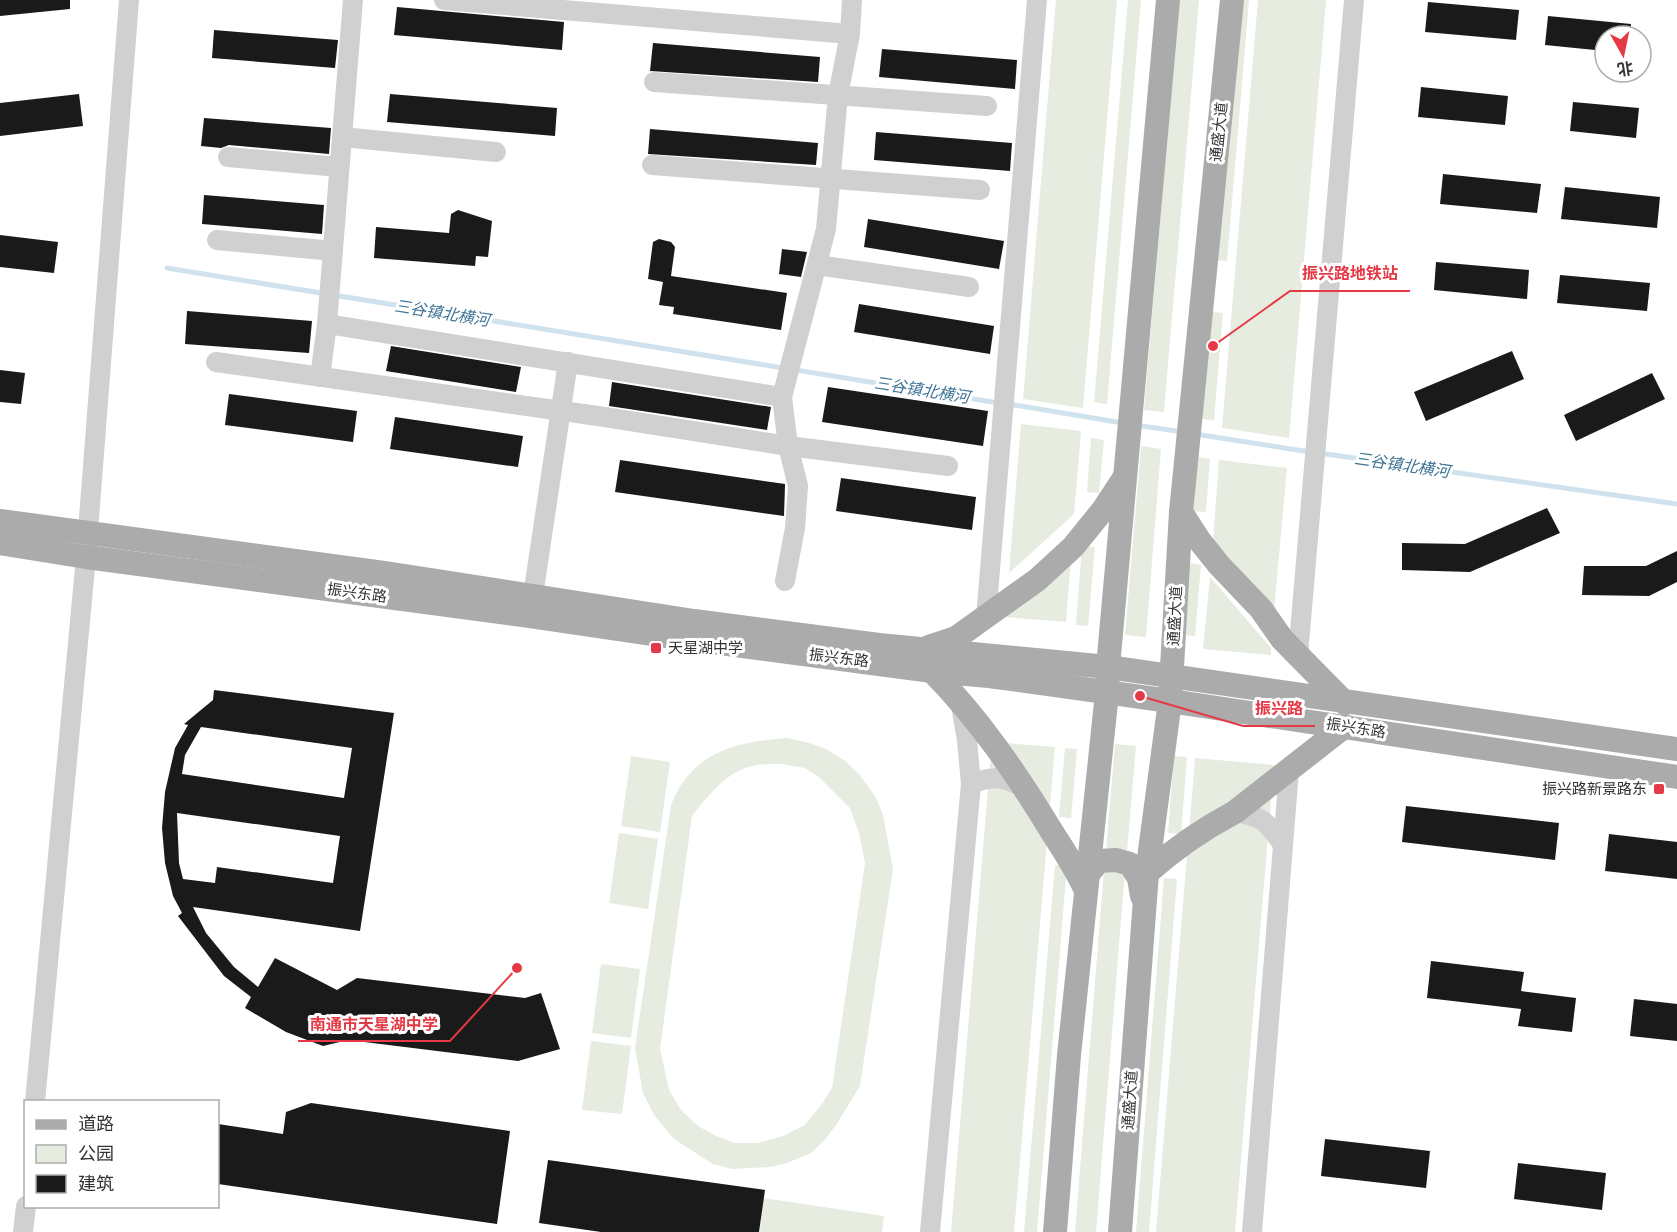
<svg xmlns="http://www.w3.org/2000/svg" width="1677" height="1232" font-family="Rubik,'Noto Sans SC',sans-serif">
<rect width="100%" height="100%" fill="#fff"/>
<g fill="#e6ecdf" fill-rule="evenodd">
<path d="M1056,0H1117L1083,408L1023,399Z"/>
<path d="M1128,0H1141L1107,404L1094,402Z"/>
<path d="M1179,0H1199L1164,412L1144,410Z"/>
<path d="M1236,0H1249L1227,261L1214,260Z"/>
<path d="M1258,0H1326L1289,438L1222,428Z"/>
<path d="M1210,312L1223,313L1214,420L1201,419Z"/>
<path d="M1021,424L1081,431L1074,514L1009,573Z"/>
<path d="M1091,438L1104,440L1099,493L1087,492Z"/>
<path d="M1141,446L1161,449L1146,637L1125,635Z"/>
<path d="M1197,457L1210,459L1206,512L1193,511Z"/>
<path d="M1219,460L1287,468L1274,611L1213,541Z"/>
<path d="M1082,546L1095,547L1088,626L1076,625Z"/>
<path d="M1071,559L1066,622L1005,617Z"/>
<path d="M1189,563L1201,565L1195,636L1182,635Z"/>
<path d="M1210,577L1271,648V655L1203,649Z"/>
<path d="M787,738L810,743L828,750L845,761L859,774L875,796L883,815L893,869L860,1086L836,1125L824,1141L811,1153L787,1163L770,1167L732,1169L713,1164L674,1139L654,1115L643,1093L635,1048L671,805C692,752 735,742 787,738ZM781,764L805,768L819,777L850,808L859,833L865,863L832,1088L822,1104L805,1125L783,1136L758,1143H735L714,1135L698,1126L681,1110L669,1090L660,1049L692,816C709,795 728,769 757,765C765,764 773,764 781,764Z"/>
<path d="M992,742L1055,747L1014,1232H951Z"/>
<path d="M1115,744L1136,746L1127,851L1106,850Z"/>
<path d="M1065,748L1077,749L1071,818L1059,817Z"/>
<path d="M631,756L670,762L660,832L621,826Z"/>
<path d="M1174,756L1187,757L1181,834L1168,833Z"/>
<path d="M1195,758L1274,765L1235,1232H1156Z"/>
<path d="M619,833L658,839L648,909L609,903Z"/>
<path d="M1055,865H1067L1037,1232H1024Z"/>
<path d="M1104,870L1125,871L1096,1232H1075Z"/>
<path d="M1164,878L1177,879L1149,1232H1136Z"/>
<path d="M601,964L640,969L631,1038L592,1033Z"/>
<path d="M591,1041L631,1046L622,1114L582,1110Z"/>
<path d="M763,1198L884,1216L882,1232H760Z"/>
</g>
<g fill="none" stroke-linecap="round" stroke-linejoin="round">
<g stroke="#cfe2ee" stroke-width="5">
<path d="M167,268L999,403"/>
<path d="M1008,404L1123,423"/>
<path d="M1135,425L1183,432"/>
<path d="M1195,434L1310,452"/>
<path d="M1319,453L1677,504"/>
</g>
</g>
<g fill="#1a1a1a" fill-rule="evenodd">
<path d="M0,0H70V9L0,16Z"/>
<path d="M1428,2L1519,10L1516,40L1425,32Z"/>
<path d="M397,7L564,22L562,50L394,35Z"/>
<path d="M1548,16L1631,24L1630,36H1605V51L1545,45Z"/>
<path d="M214,30L338,40L335,68L212,58Z"/>
<path d="M653,43L820,57L818,82L650,71Z"/>
<path d="M882,49L1017,60L1015,89L879,77Z"/>
<path d="M1421,87L1508,96L1505,125L1418,117Z"/>
<path d="M79,94L83,126L0,136V103Z"/>
<path d="M390,94L557,108L555,136L387,122Z"/>
<path d="M1573,102L1639,108L1636,138L1570,131Z"/>
<path d="M204,118L331,128L329,154L229,145L221,148L201,146Z"/>
<path d="M650,129L818,143L816,165L648,154Z"/>
<path d="M876,132L1012,143L1010,171L874,160Z"/>
<path d="M1443,174L1541,184L1537,213L1440,204Z"/>
<path d="M1565,187L1660,197L1657,228L1561,219Z"/>
<path d="M204,195L324,205L322,234L202,224Z"/>
<path d="M458,210L492,221L488,257L476,256L475,266L374,258L376,227L449,233L451,214Z"/>
<path d="M868,219L1004,241L999,269L864,247Z"/>
<path d="M0,235L58,242L54,273L0,267Z"/>
<path d="M659,239L671,242L675,247L671,276L787,293L781,330L673,314L674,307L659,305L663,282L648,279L653,242Z"/>
<path d="M782,249L807,252L801,277L779,274Z"/>
<path d="M1436,262L1529,270L1527,299L1434,290Z"/>
<path d="M1560,275L1650,283L1647,311L1557,303Z"/>
<path d="M859,304L994,326L990,354L854,332Z"/>
<path d="M187,311L312,321L309,353L185,344Z"/>
<path d="M391,346L521,367L516,392L386,371Z"/>
<path d="M1512,351L1524,379L1426,421L1414,392Z"/>
<path d="M0,370L25,373L21,404L0,402Z"/>
<path d="M1652,373L1665,399L1576,441L1564,415Z"/>
<path d="M612,382L771,407L767,430L609,406Z"/>
<path d="M828,387L988,411L983,446L822,422Z"/>
<path d="M229,394L357,411L353,442L225,425Z"/>
<path d="M395,417L523,436L518,467L390,449Z"/>
<path d="M620,460L785,484L784,516L615,492Z"/>
<path d="M841,478L976,497L972,530L836,511Z"/>
<path d="M1547,508L1560,533L1470,572L1402,570V543L1465,544Z"/>
<path d="M1677,551V582L1649,596L1582,595L1584,566H1646Z"/>
<path d="M214,690L394,713L360,931L193,907L206,933L234,967L258,987L275,958L337,990L357,978L525,998L541,993L560,1049L518,1061L348,1040L323,1046L286,1032L245,1008L251,997L224,976L178,916L182,913L173,896L165,863L162,828L165,792L175,748L188,725L184,724L213,700ZM201,727L352,748L344,798L182,774L185,755ZM177,813L340,836L333,883L217,867L215,883L183,879L179,863Z"/>
<path d="M1406,806L1559,823L1555,860L1402,842Z"/>
<path d="M1609,834L1677,842V879L1605,871Z"/>
<path d="M1431,961L1524,972L1521,991L1576,998L1572,1032L1518,1026L1521,1009L1427,998Z"/>
<path d="M1634,999L1677,1004V1041L1630,1036Z"/>
<path d="M311,1103L510,1131L497,1224L218,1184V1124L283,1134L286,1112Z"/>
<path d="M1325,1139L1430,1151L1426,1188L1321,1176Z"/>
<path d="M548,1160L765,1190L759,1232H601L539,1223Z"/>
<path d="M1518,1163L1606,1173L1602,1210L1514,1199Z"/>
</g>
<g fill="none" stroke-linecap="round" stroke-linejoin="round">
<g stroke="#d0d0d0" stroke-width="20">
<path d="M353,0L327,324L782,397L826,229L838,95L850,34L852,0"/>
<path d="M444,0L850,34"/>
<path d="M654,82L987,106"/>
<path d="M342,137L496,152"/>
<path d="M228,157L339,167"/>
<path d="M652,165L980,190"/>
<path d="M217,240L333,251"/>
<path d="M817,265L969,287"/>
<path d="M216,362L598,416L788,446L948,466"/>
<path d="M320,377L327,324"/>
<path d="M782,397L788,446L798,486L795,528L785,581"/>
<path d="M531,609L568,362"/>
<path d="M986,618L1037,0"/>
<path d="M1298,655L1354,0"/>
<path d="M971,784C997,774 1002,778 1026,788"/>
<path d="M1235,812C1263,816 1268,823 1283,845"/>
<path d="M35,1102L86,557L129,0"/>
<path d="M23,1232L26,1206"/>
<path d="M930,1232L971,784L967,740L960,700"/>
<path d="M1252,1232L1289,771"/>
</g>
<g stroke="#ababab" stroke-width="24">
<path d="M1181,512L1199,540L1219,565L1261,609L1282,639L1345,703"/>
<path d="M0,521L384,573L694,621L879,645L1108,667L1677,749"/>
<path d="M0,543L86,557L530,616L658,635L932,671L989,676L1170,701L1677,777"/>
<path d="M929,647L956,638L1037,580L1073,547L1103,510L1124,478"/>
<path d="M932,671C980,720 1016,773 1052,832C1064,851 1077,870 1086,891"/>
<path d="M1147,873C1174,849 1203,829 1235,812L1345,726"/>
<path d="M1088,874L1099,861L1116,860L1130,864L1139,878L1142,896"/>
<path d="M1055,1232L1069,1055L1107,693L1108,667L1168,0"/>
<path d="M1120,1232L1147,873L1170,701L1181,512L1232,0"/>
</g>
</g>
<g fill="#e63946" stroke="#fff" stroke-width="2">
<rect x="650" y="642" width="12" height="12" rx="3"/>
<rect x="1653" y="783" width="12" height="12" rx="3"/>
</g>
<g text-anchor="middle" dominant-baseline="central" stroke-width="6" stroke-linejoin="round" paint-order="stroke">
<g font-size="15" fill="#333" stroke="#fff">
<text transform="translate(1219 132) rotate(-84)">通盛大道</text>
<text transform="translate(357 593) rotate(8)">振兴东路</text>
<text transform="translate(1175 616) rotate(-87)">通盛大道</text>
<text transform="translate(839 658) rotate(7)">振兴东路</text>
<text transform="translate(1356 728) rotate(9)">振兴东路</text>
<text transform="translate(1130 1100) rotate(-86)">通盛大道</text>
</g>
<g font-size="15" fill="#333" stroke="#fff" text-anchor="start">
<text x="668" y="648">天星湖中学</text>
<text x="1647" y="789" text-anchor="end">振兴路新景路东</text>
</g>
<g font-size="16" font-style="italic" fill="#3f7597" stroke="#fff">
<text transform="translate(442 313) rotate(9)">三谷镇北横河</text>
<text transform="translate(922 390) rotate(9)">三谷镇北横河</text>
<text transform="translate(1402 465) rotate(8)">三谷镇北横河</text>
</g>
</g>
<path fill="none" stroke="#e63946" stroke-width="2" d="M1213 346L1290 291H1410M1140 696L1243 726H1315M517 968L450 1041H298"/>
<g fill="#e63946" stroke="#fff" stroke-width="2">
<circle cx="1213" cy="346" r="6"/>
<circle cx="1140" cy="696" r="6"/>
<circle cx="517" cy="968" r="6"/>
</g>
<g font-size="16" text-anchor="middle" font-weight="bold" fill="#e63946" stroke="#fff" stroke-width="6" stroke-linejoin="round" paint-order="stroke">
<text x="1350" y="279">振兴路地铁站</text>
<text x="1279" y="714">振兴路</text>
<text x="374" y="1030">南通市天星湖中学</text>
</g>
<rect x="24" y="1100" width="195" height="108" fill="#ffffff" stroke="#adadad" stroke-width="1.5"/>
<rect x="36" y="1120" width="30" height="9" fill="#ababab" stroke="#adadad" stroke-width="1.5"/>
<text x="78" y="1130" font-size="18" fill="#333333">道路</text>
<rect x="36" y="1145" width="30" height="18" fill="#e6ecdf" stroke="#adadad" stroke-width="1.5"/>
<text x="78" y="1160" font-size="18" fill="#333333">公园</text>
<rect x="36" y="1175" width="30" height="18" fill="#1a1a1a" stroke="#adadad" stroke-width="1.5"/>
<text x="78" y="1190" font-size="18" fill="#333333">建筑</text>
<g transform="translate(1623 54) rotate(171)"><circle r="28" fill="#ffffff" stroke="#adadad" stroke-width="1.5"/>
<path d="M0-4.5L10 22L0 15L-10 22Z" fill="#e63946"/>
<text y="-9" font-size="16" font-weight="bold" text-anchor="middle" fill="#333333">北</text>
</g>
</svg>
